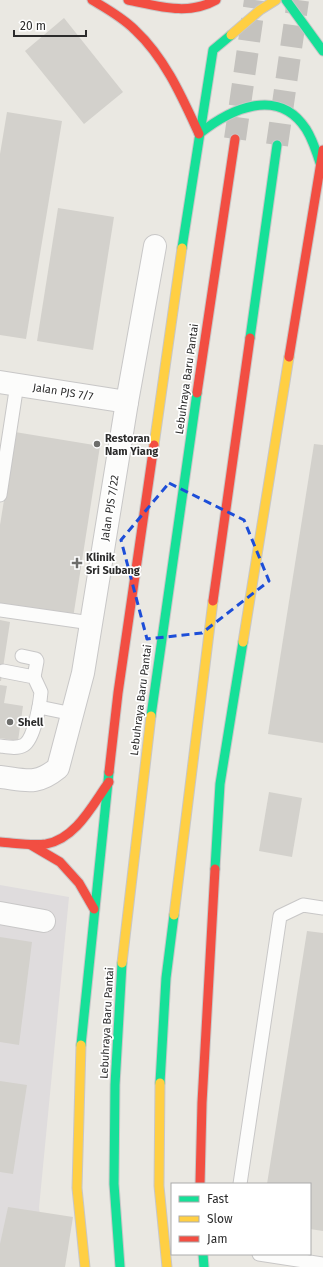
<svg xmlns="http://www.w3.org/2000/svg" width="323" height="1267" font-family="'Fira Sans',sans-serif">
<rect width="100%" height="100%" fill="#eae8e2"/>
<path fill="#dfdcdd" d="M0,885L69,897L39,1208L47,1267H0Z"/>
<g fill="#d3d1cc">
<path d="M64,18L123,92L84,124L25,51Z"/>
<path d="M7,112L62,121L26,339L0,335V154Z"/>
<path d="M58,208L114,217L93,350L37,341Z"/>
<path d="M15,432L100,446L73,618L0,606V525Z"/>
<path d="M314,444L323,445V743L268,734Z"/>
<path d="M0,620L10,622L1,681H0Z"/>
<path d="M0,685L7,686L4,703L23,706L18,741L0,738Z"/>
<path d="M269,792L302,798L292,857L259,851Z"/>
<path d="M307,931L323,933V1231L310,1229V1184H267Z"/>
<path d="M0,937L32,942L19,1045L0,1042Z"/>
<path d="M0,1081L27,1085L13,1174L0,1172Z"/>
<path d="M8,1207L73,1217L65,1267H0V1244Z"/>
</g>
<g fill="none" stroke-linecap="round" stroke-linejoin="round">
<g stroke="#c4c2be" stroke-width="22" stroke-dasharray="22 11" stroke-linecap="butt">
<path d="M235,139L255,0"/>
<path d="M277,145L298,0"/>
</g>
<g stroke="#c8c7c7" stroke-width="15">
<g id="lane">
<path d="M0,495L17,384"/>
<path d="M0,610L91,623"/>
<path d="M22,656L36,659L37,661L34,677"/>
<path d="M39,707L73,714"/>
<path d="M0,746C8,747 17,749 24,745C34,739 40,704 41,692L34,677L3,671"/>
<path d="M240,1184L280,916L303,905L323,908"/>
<path d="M259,1254L323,1264"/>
</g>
</g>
<g stroke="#c8c7c7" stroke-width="24">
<g id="street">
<path d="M0,382L127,402"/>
<path d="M0,777C26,780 36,786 58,768L83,673L127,402L155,246"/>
<path d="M0,913L44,921"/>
</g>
</g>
<g stroke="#c8c7c7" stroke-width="11">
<g id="fast">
<path d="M286,0L323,51"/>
<path d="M199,134C230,109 278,86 306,129C313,140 317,153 321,166"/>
<path d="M182,248L213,50L231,35"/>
<path d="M250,338L277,145"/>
<path d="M151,716L197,393"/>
<path d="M215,869L220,784L243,642"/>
<path d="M81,1045L109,772"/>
<path d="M160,1083L166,978L174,915"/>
<path d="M203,1254L204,1267"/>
<path d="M120,1267L114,1184L115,1085L122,963"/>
</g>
</g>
<g stroke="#c8c7c7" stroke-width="11">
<g id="slow">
<path d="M231,35L260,10L276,0"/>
<path d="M154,445L182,248"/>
<path d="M243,642L289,357"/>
<path d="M174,915L213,601"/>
<path d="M122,963L151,716"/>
<path d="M81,1045L77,1188L85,1267"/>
<path d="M160,1083L159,1186L167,1267"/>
</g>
</g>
<g stroke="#c8c7c7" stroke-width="11">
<g id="jam">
<path d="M92,0C107,9 122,17 135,30C165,58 182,97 199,134"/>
<path d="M128,0C158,6 188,16 216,0"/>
<path d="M289,357L323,150"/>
<path d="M197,393L235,139"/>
<path d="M213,601L250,338"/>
<path d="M109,772L118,693L154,445"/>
<path d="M0,842C15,843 31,846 46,844C76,839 93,804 109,782"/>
<path d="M31,845L60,862L79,883L94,909"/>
<path d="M200,1184L202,1103L215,869"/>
</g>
</g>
<use href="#lane" stroke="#fcfcfb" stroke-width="13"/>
<use href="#street" stroke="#fcfcfb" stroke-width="22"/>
<use href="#fast" stroke="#16e098" stroke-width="9"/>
<use href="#slow" stroke="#ffcf43" stroke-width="9"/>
<use href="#jam" stroke="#f24e42" stroke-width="9"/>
</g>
<path fill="none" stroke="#1d4ed8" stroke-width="3" stroke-dasharray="8 5" stroke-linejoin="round" d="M169,483L244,520L269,581L202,633L147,639L121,540Z"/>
<g fill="#6e6e6c" stroke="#fff" stroke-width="1.5">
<circle cx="97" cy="444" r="4"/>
<path d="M75 557h4v4h4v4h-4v4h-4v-4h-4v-4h4z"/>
<circle cx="10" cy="722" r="4"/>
</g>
<g text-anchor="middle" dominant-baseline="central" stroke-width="3.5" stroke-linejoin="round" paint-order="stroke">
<g font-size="11" fill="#2c2c2c" stroke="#fff">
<text transform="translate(187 379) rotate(-82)">Lebuhraya Baru Pantai</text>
<text transform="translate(63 392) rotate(9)">Jalan PJS 7/7</text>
<text transform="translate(110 508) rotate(-81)">Jalan PJS 7/22</text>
<text transform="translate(141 700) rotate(-83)">Lebuhraya Baru Pantai</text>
<text transform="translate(107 1023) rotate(-87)">Lebuhraya Baru Pantai</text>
</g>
<g font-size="11" font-weight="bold" fill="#2c2c2c" stroke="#fff" text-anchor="start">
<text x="105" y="438">Restoran<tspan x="105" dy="13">Nam Yiang</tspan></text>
<text x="86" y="557">Klinik<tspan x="86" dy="13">Sri Subang</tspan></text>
<text x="18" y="722">Shell</text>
</g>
</g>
<rect x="171" y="1183" width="140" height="72" fill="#ffffff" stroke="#ababab"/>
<rect x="179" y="1196" width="20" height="6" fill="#16e098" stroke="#ababab"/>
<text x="207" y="1203" font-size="12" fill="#2c2c2c">Fast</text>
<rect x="179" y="1216" width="20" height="6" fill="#ffcf43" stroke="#ababab"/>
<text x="207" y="1223" font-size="12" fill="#2c2c2c">Slow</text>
<rect x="179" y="1236" width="20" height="6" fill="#f24e42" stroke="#ababab"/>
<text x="207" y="1243" font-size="12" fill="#2c2c2c">Jam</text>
<path d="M14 30v6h72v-6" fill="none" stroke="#2c2c2c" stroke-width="2"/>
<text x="20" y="30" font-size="12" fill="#2c2c2c" stroke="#ffffff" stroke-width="3" paint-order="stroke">20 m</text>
</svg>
